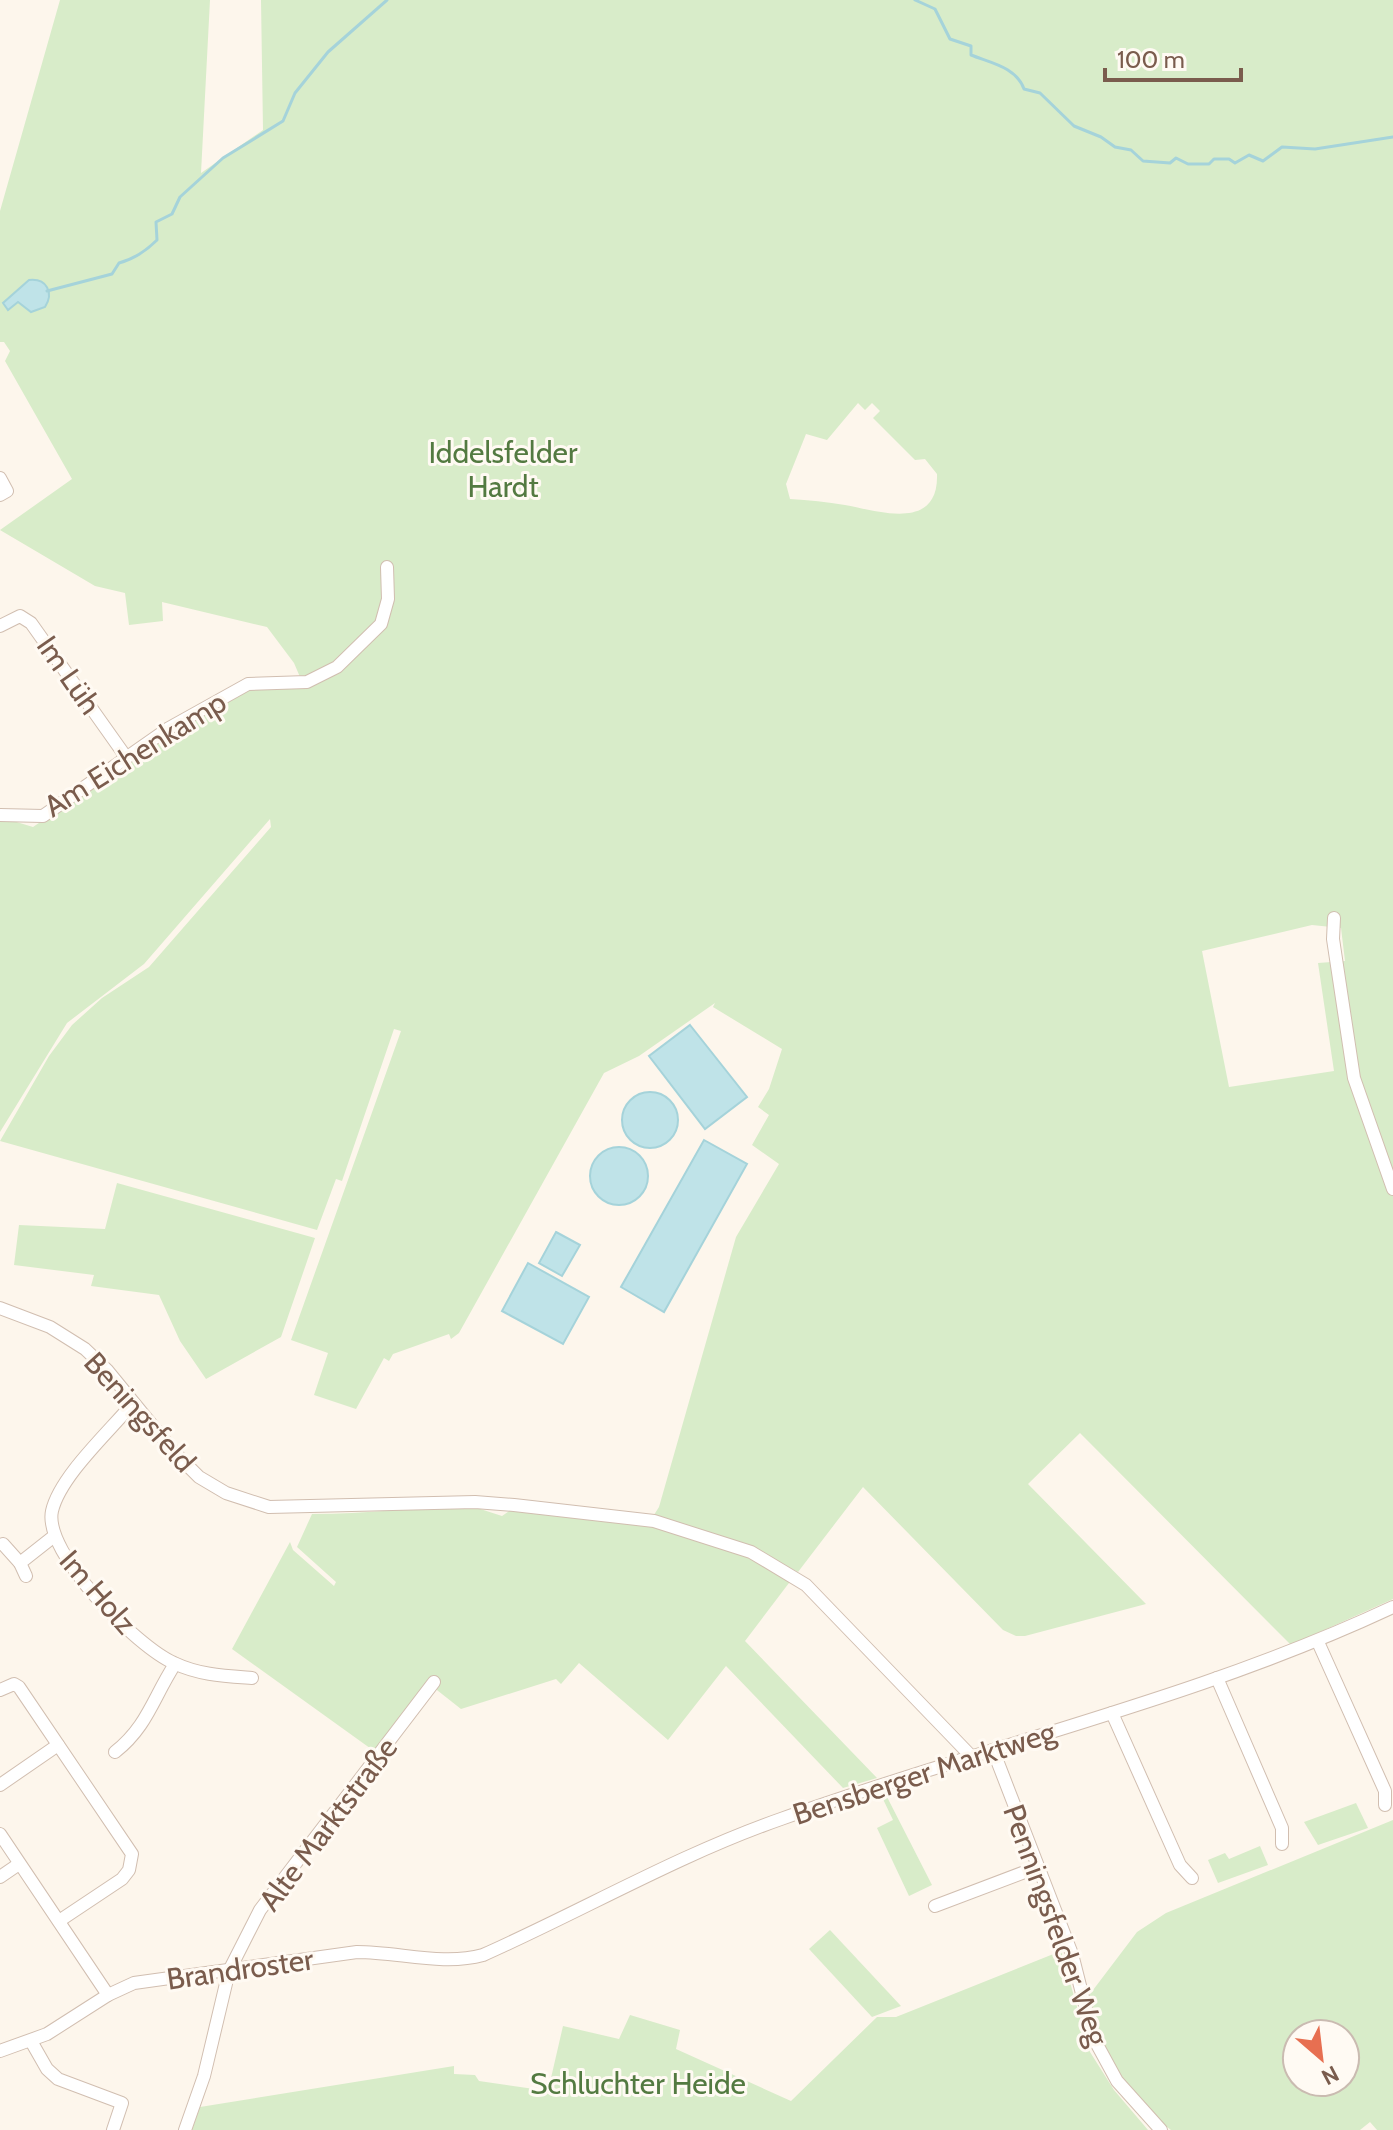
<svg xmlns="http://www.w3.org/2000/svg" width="1393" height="2130" font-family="Cabin,sans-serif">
<rect width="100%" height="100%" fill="#fdf6ec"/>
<g fill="#d8ecc9" fill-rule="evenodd">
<path d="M60,0H210L201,173L263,130L261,0H1393V1599L1291,1645L1080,1433L1028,1484L1146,1604L1025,1636H1016L1003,1630L863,1487L798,1572L765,1555L652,1518L659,1507L736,1237L779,1164L752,1145L769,1115L758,1107L769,1089L782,1049L713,1007L715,1003L639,1056L604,1073L459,1333L451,1339L449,1334L393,1354L389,1361L384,1358L356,1409L314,1395L328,1353L291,1340L401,1031L394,1029L342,1181L336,1179L317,1230L0,1141L49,1056L72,1025L102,998L149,967L271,827L270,819L144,964L67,1023L0,1132V817L33,827L225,697L260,684L300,677L294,663L267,627L162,602L163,621L129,625L125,593L95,586L0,530L72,479L5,361L10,351L4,342H0V211ZM29,280H38L49,290V300L3,303ZM858,403L865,410L872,403L880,411L873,418L915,460L925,459L937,474C939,532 878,511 845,505C827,502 809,500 790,499L786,484L806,434L827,440ZM1312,925L1341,928L1345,961L1318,963L1334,1071L1229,1087L1202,951Z"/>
<path d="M117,1183L315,1238L281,1337L206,1379L180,1341L159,1295L91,1286L94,1275L14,1265L19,1225L105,1229Z"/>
<path d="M471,1506L502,1516L512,1509L648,1524L730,1548L792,1579L745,1641L877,1778L843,1788L726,1666L668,1740L579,1663L561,1684L556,1679L461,1709L428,1683L374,1751L232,1649L290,1542L293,1550L334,1586L336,1582L297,1547L312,1514C366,1514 417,1507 471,1506Z"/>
<path d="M886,1795L932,1885L909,1896L877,1828L893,1820L882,1797Z"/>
<path d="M1356,1803L1368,1828L1318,1845L1304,1822Z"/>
<path d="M1393,1820V2130H1377L1370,2122L1360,2130H1171C1127,2096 1101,2051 1087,1998L1137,1932L1166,1913ZM1297,2034H1345V2082H1297Z"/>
<path d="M1260,1846L1268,1865L1218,1883L1208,1860L1225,1853L1229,1859Z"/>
<path d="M830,1930L901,2006L872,2017L809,1949Z"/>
<path d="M1061,1951L1090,2052L1114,2090L1148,2130H192L200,2107L454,2066V2074L475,2075L479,2081L548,2091L563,2026L619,2039L630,2015L680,2030L676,2049L791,2101L877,2017H896Z"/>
</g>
<g fill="#bfe3e8" stroke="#a5d3da" stroke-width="2">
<path d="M29,280C47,278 54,293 45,307L31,312L18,302L8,310L3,303Z"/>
<path d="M690,1025L747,1097L705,1129L649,1056Z"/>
<circle cx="650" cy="1120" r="28"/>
<path d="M704,1140L747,1164L664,1312L621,1287Z"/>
<circle cx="619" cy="1176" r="29"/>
<path d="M556,1232L580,1245L562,1276L539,1263Z"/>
<path d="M528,1263L589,1297L563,1344L502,1311Z"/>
</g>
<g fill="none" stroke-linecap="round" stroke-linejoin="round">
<g stroke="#a5d3da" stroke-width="3">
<path d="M915,0L935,9L950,39L971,46V55C991,63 1016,67 1024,89L1040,93L1074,126L1101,137L1115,147L1131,150L1143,161L1170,163L1176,158L1188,164H1209L1214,159H1229L1235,163L1249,155L1263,161L1282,147L1315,149L1393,137"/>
<path d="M47,291L112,274L119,263C134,259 146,251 157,240L156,222L172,214L180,197L223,158L283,121L295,93L328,52L387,0"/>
</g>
<g stroke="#d1beb0" stroke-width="14">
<g id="minor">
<path d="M0,478L7,491L0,495"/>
<path d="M0,626L20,616L31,623L126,757"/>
<path d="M0,815L43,816L169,728L248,684L307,682L337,667L381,624L388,599L387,567"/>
<path d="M1334,918L1333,939L1354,1078L1393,1189"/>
<path d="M0,1308L50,1327L85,1349L107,1370L174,1452L199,1477L226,1493L269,1507L475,1502L514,1505L654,1521L751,1552L806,1585L971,1756"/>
<path d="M133,1403C110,1431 60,1476 52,1511C43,1553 137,1647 174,1663C199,1675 225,1676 252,1678"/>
<path d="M3,1544L20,1563"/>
<path d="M26,1576L20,1563L53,1537"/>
<path d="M1318,1642L1385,1791V1805"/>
<path d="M1217,1678L1282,1828V1844"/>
<path d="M0,1690L14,1684L19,1687L132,1854L129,1870L122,1879L59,1921"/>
<path d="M1112,1713L1180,1865L1192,1878"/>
<path d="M993,1750L1072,1954L1093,2037L1117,2081L1161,2130"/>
<path d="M115,1752C147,1727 153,1698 175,1664"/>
<path d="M0,1785L58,1745"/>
<path d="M0,1834L108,1995"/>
<path d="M0,1877L19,1864"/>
<path d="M935,1906L1038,1867"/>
<path d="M31,2041L47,2069L58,2079L122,2103L113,2130"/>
<path d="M0,2051L47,2034L108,1995L134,1983L357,1952C399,1952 443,1966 483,1955C582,1911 678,1855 781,1819C984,1746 1197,1699 1393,1607"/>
<path d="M185,2130L204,2076L229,1971L260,1910L434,1682"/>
</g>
</g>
<use href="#minor" stroke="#fff" stroke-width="12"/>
</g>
<g text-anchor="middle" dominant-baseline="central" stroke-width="6" stroke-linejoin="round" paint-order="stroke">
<g font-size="30" fill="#537a41" stroke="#fffaf3">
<text x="503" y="452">Iddelsfelder<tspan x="503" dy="34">Hardt</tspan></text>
<text x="638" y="2083">Schluchter Heide</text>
</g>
<g font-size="30" fill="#7a5c4d" stroke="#fffaf3">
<text transform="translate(69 675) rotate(55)">Im Lüh</text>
<text transform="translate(135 754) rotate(-32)">Am Eichenkamp</text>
<text transform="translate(140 1412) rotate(48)">Beningsfeld</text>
<text transform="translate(98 1592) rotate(49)">Im Holz</text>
<text transform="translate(924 1773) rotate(-18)">Bensberger Marktweg</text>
<text transform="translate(328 1824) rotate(-53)">Alte Marktstraße</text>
<text transform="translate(1056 1925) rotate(70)">Penningsfelder Weg</text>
<text transform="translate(240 1969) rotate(-8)">Brandroster</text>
</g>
</g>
<g transform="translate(1321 2058) rotate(152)"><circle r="38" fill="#fffaf3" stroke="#cabbb1" stroke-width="2"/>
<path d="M0-6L14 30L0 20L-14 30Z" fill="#e76f51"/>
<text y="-12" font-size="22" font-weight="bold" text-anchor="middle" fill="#7a5c4d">N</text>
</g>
<path d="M1105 68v12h136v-12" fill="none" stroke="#7a5c4d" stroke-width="4"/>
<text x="1117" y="68" font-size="24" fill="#7a5c4d" stroke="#fffaf3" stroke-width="6" paint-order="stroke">100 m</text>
</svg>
